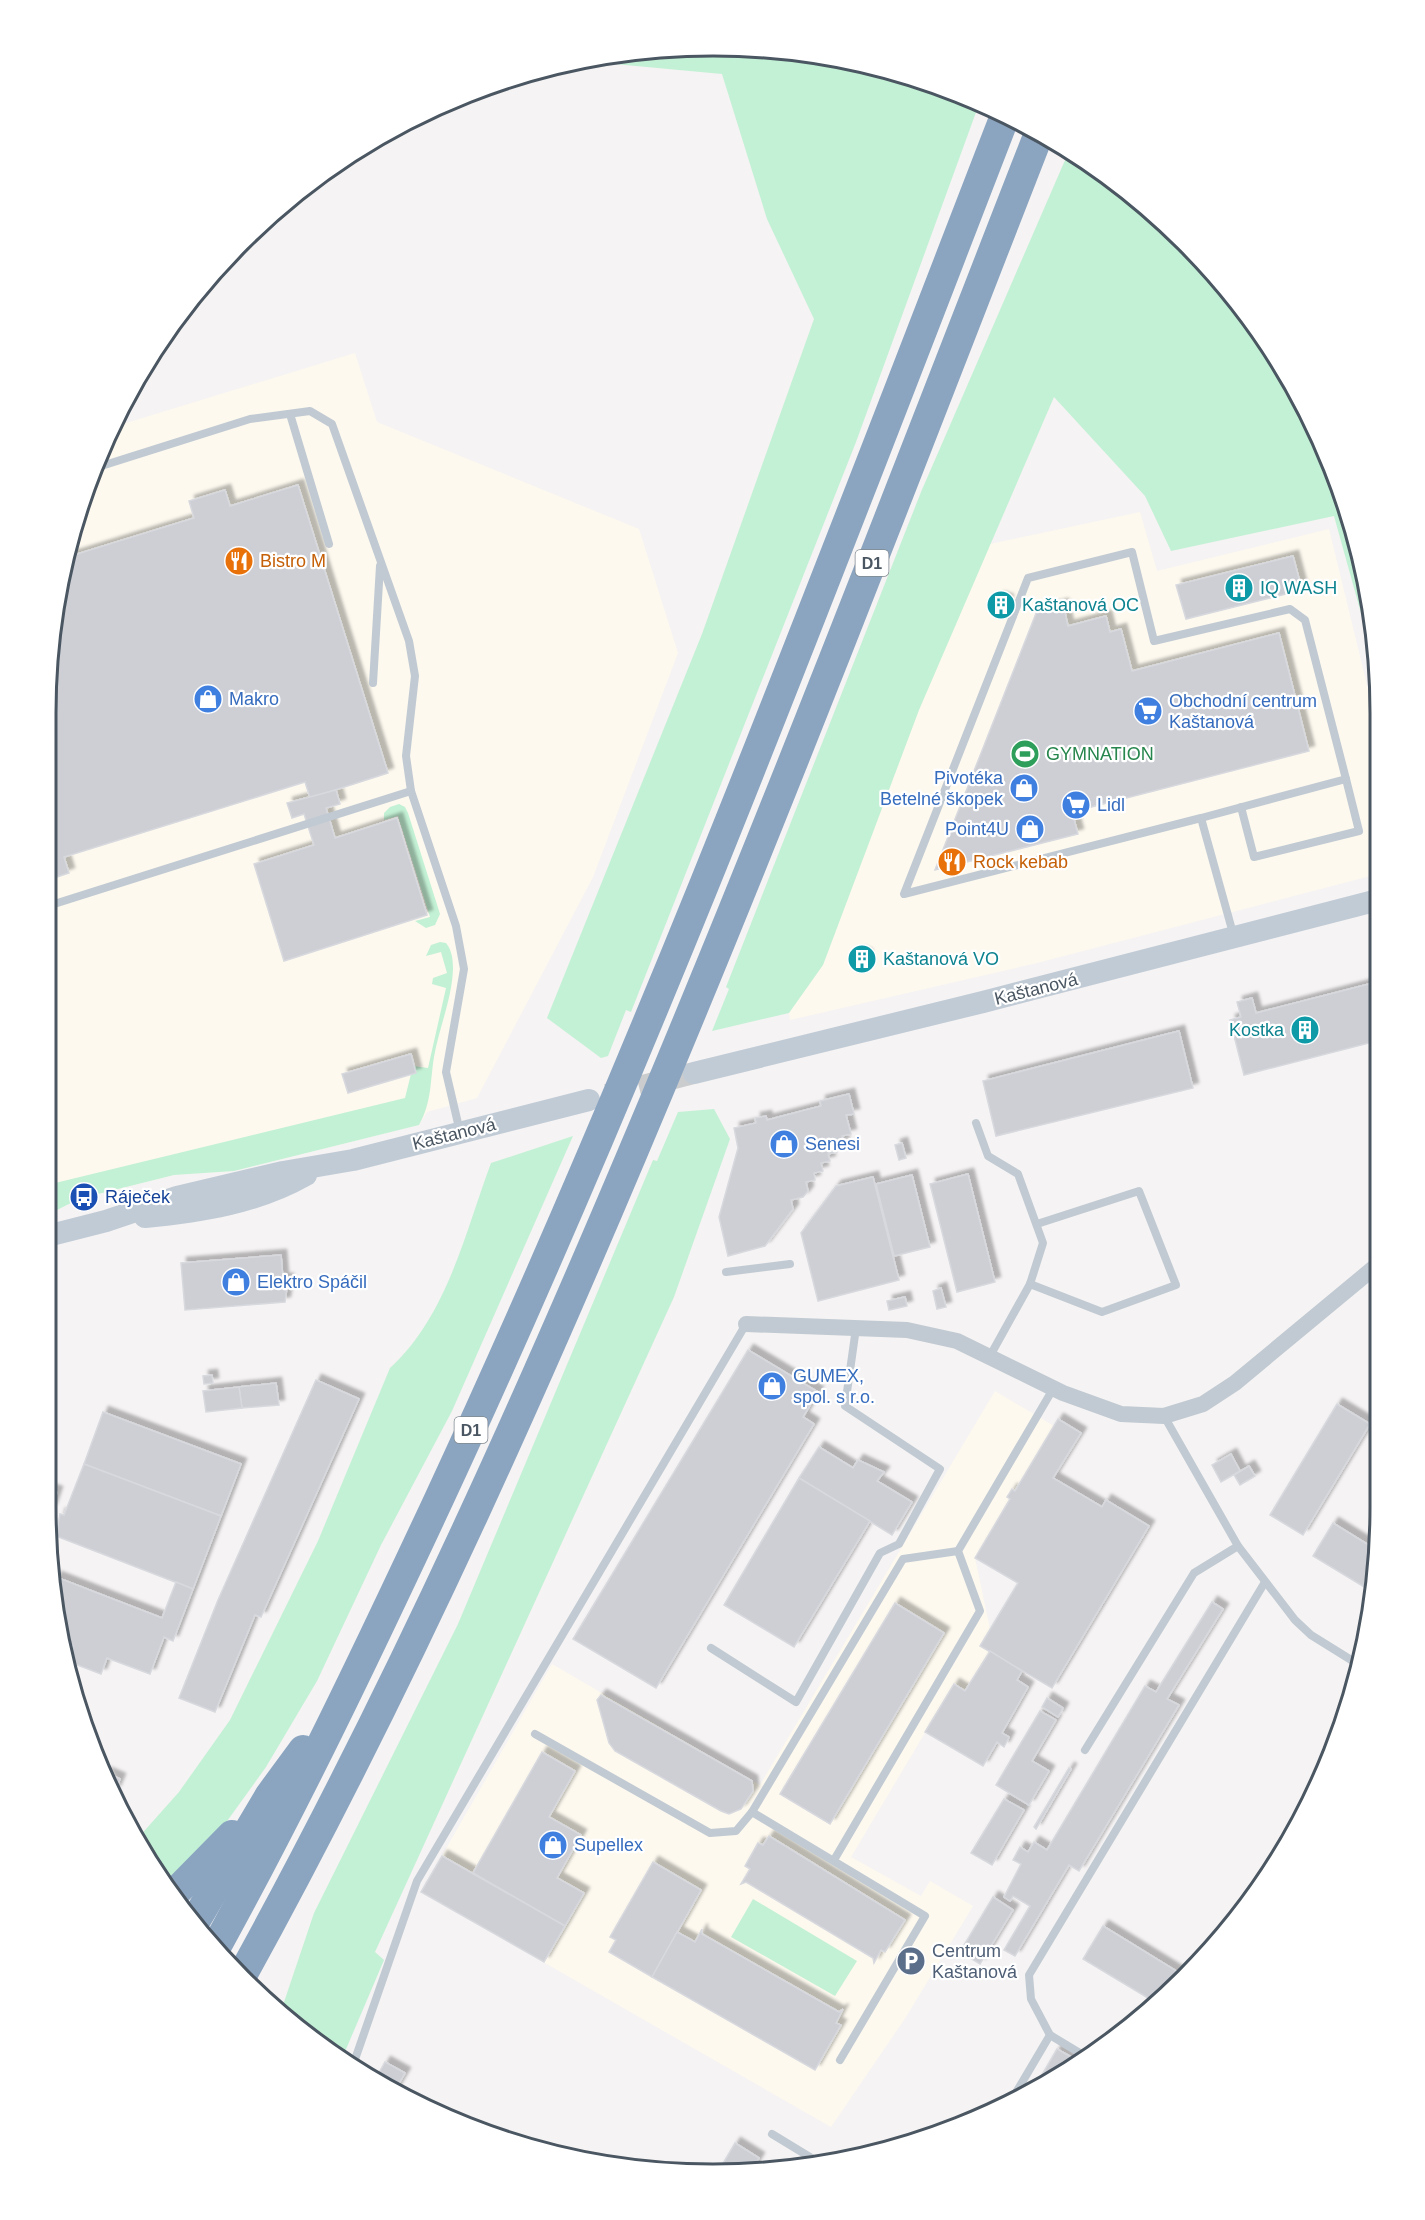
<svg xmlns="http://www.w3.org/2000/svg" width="1425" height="2220" font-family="Arial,sans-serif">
<defs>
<filter id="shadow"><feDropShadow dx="5.5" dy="-5.5" stdDeviation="1.5" flood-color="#0004"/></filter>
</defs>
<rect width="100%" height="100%" fill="#f5f3f3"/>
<g fill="#fdf9ef">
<path d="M355,353L377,422L639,529L678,653L593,877L477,1098L427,1112L419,1125L234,1171L174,1175L94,1195L92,1190L80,1193L81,1198L51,1213V625L68,539L110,428Z"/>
<path d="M1140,512L1157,571L1329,529L1378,730V874L1037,963L790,1020L789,1013L823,965L919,710L990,544Z"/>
<path d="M995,1391L1054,1426L1015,1491L1012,1489L1007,1497L1010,1499L975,1558L990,1629L980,1645L989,1652L965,1691L954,1684L851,1857L921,1896L930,1881L973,1906L906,2017L831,2127L421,1892L552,1664L760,1785Z"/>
</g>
<g fill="#c3f1d5">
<path d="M669,46L799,51L927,80L979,104L856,442L631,1012L626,1010L608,1056L601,1058L547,1018L702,634L814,319L767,219L722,74L582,61Z"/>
<path d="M1069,151L1152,210L1242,306L1311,418L1357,540L1379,678L1334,516L1171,551L1145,496L1054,397L919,710L823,965L789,1013L712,1031L729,989L726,987L921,492Z"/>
<path d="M399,804L405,807L408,813L440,914L435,925L426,928L415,921L430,917L398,816L384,820V813L390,807Z"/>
<path d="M440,942L446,943C452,950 453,960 453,969C452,999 439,1028 434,1057C430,1081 432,1102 419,1125L234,1171L174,1175L94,1195L92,1190L80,1193L81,1198L51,1213V1184L405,1098L413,1066L428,1068L446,988L432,984L433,978L447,973L441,952L426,956L431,945Z"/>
<path d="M714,1109L730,1139L674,1297L375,1952L384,1960L341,2061L306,2037L280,2014L314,1913L458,1624L653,1160L657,1161L678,1112Z"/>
<path d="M573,1136L452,1411L381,1545L317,1681L266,1767L217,1835L164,1886L138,1838L179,1792L230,1720L318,1541L390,1368C447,1316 465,1233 491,1163Z"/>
<path d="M753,1899L857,1961L835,1996L731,1937Z"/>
</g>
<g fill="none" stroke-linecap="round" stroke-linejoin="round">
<path stroke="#90daee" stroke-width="6" d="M901,74L928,90"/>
</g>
<g fill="#cdcfd5" stroke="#d7d9de" stroke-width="1.5" filter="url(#shadow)">
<path d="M298,485L388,773L310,798L305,782L64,857L69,873L51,879V625L64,558L194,518L189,501L225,490L230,506Z"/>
<path d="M1293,556L1302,590L1186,619L1176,585Z"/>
<path d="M999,597L1008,600L1003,612L994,609Z"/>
<path d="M1063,604L1068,626L1106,616L1110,632L1121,629L1132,671L1279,633L1309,751L1072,812L1078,834L935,870L1037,611Z"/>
<path d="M336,790L340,804L326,808L335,838L397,818L427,915L284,961L254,864L314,845L304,814L292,818L287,803Z"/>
<path d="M860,952L867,955L863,965L856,962Z"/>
<path d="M1373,983L1377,1000V1041L1244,1075L1230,1020L1241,1017L1237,1002L1252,998L1256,1013Z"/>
<path d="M1179,1031L1193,1088L996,1136L983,1081Z"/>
<path d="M411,1054L416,1073L348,1093L342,1074Z"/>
<path d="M849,1094L854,1114L846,1115L851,1134L842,1136L844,1143L835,1145L837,1152L828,1154L830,1161L821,1163L823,1171L814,1173L815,1180L806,1182L808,1191L803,1197L791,1200L793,1209L765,1246L728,1256L719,1217L738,1148L734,1128L756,1123L755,1118L766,1116L767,1120L821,1106L820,1101Z"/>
<path d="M902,1143L906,1158L899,1160L895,1145Z"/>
<path d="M968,1174L995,1282L957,1292L930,1184Z"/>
<path d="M912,1175L930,1247L894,1256L876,1184Z"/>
<path d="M873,1177L899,1280L818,1301L801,1233L836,1186Z"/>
<path d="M281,1255L283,1279H288L285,1302L185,1310L181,1263Z"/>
<path d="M941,1288L946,1307L937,1309L933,1291Z"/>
<path d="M905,1297L907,1306L889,1310L887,1301Z"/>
<path d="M748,1350L818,1392L803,1417L814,1424L656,1688L573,1639Z"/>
<path d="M212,1375L213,1383L204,1384L203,1376Z"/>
<path d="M316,1380L359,1399L261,1617L255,1615L215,1712L179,1698L218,1600Z"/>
<path d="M276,1383L279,1405L242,1408L239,1387Z"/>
<path d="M239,1387L242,1408L206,1412L203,1391Z"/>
<path d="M1337,1404L1370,1424L1303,1535L1270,1515Z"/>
<path d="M103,1412L241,1464L221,1516L84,1464Z"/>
<path d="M1058,1419L1081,1433L1053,1478L1102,1507L1106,1500L1149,1526L1052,1688L980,1646L1018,1583L975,1558L1010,1499L1007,1497L1012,1489L1015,1491Z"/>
<path d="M819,1447L853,1468L858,1460L884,1472L877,1481L912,1502L892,1535L799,1478Z"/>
<path d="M1231,1454L1240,1471L1221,1482L1212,1465Z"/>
<path d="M84,1464L221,1516L193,1589L56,1536L60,1514L64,1515Z"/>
<path d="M1249,1466L1255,1476L1240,1485L1234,1475Z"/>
<path d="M799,1478L870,1521L794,1647L724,1605Z"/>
<path d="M51,1490L57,1492L51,1510Z"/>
<path d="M1333,1523L1375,1549L1374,1593L1313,1556Z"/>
<path d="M56,1577L162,1618L176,1582L193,1589L173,1641L164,1637L150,1674L107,1658L101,1674L67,1661L73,1646L62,1641L51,1595Z"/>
<path d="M1212,1602L1223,1609L1167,1699L1179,1705L1079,1871L1069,1865L1015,1956L1004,1950L1030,1906L1013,1896L1010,1901L1004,1897L1021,1864L1013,1860L1020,1847L1028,1852L1034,1842L1047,1850L1145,1686L1156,1692Z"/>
<path d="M895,1603L944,1633L830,1824L780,1794Z"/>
<path d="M990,1651L1022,1671L1017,1680L1028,1687L1002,1733L1009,1737L1004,1747L997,1742L983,1766L925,1732L954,1684L965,1691Z"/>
<path d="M601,1695L752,1781L753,1791L741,1809L729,1814L721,1811L615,1751L609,1743L597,1700Z"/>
<path d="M1047,1698L1063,1708L1058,1717L1042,1707Z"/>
<path d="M1040,1711L1056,1720L1032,1761L1049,1771L1029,1805L996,1785Z"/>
<path d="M542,1752L575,1771L549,1817L581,1835L557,1878L584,1893L565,1926L473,1873Z"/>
<path d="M1069,1768L1071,1769L1036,1829L1034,1827Z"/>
<path d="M106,1773L120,1779L115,1791Z"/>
<path d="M1004,1799L1024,1810L992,1865L971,1853Z"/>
<path d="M769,1836L905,1920L885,1952L881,1950L874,1963L873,1958L746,1882L741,1884L750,1869L745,1866L758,1843L763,1845Z"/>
<path d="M442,1856L565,1926L544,1962L421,1892Z"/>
<path d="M653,1862L701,1890L652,1977L609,1952L616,1940L610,1937Z"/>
<path d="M993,1897L1013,1910L980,1964L960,1952Z"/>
<path d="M1103,1926L1183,1975L1153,2001L1083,1959Z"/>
<path d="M702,1929V1934L839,2012L843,2009L836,2023L841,2025L815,2070L652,1977L677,1932L695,1942Z"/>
<path d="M1057,2049L1082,2063L1033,2090Z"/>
<path d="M385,2062L405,2073L394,2092L374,2082Z"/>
<path d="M735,2143L759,2158L751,2171L718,2172Z"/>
</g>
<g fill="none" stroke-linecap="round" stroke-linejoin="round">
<path stroke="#caccce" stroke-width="22" stroke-dasharray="22 11" stroke-linecap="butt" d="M607,1095L694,1073"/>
<g stroke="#c1cad2" stroke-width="8">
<path d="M290,414L329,544"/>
<path d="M95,468L250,419L310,411L332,424L409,641L415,676L406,756L411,791L456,926L464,969L446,1072L460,1132"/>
<path d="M373,683L380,566"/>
<path d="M1241,807L1254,857L1359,831L1346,779"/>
<path d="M1201,818L904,894L1028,578L1132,552L1154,641L1290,609L1305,620L1346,779L1201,818L1234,937"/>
<path d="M51,905L411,791"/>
<path d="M976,1123L988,1156L1018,1174L1043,1243L1030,1284"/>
<path d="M726,1272L790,1264"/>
<path d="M990,1356L1030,1284L1102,1312L1176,1285L1139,1191L1037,1224"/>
<path d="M1164,1416L1238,1546L1295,1620L1311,1635L1356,1663"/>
<path d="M711,1648L796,1702L880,1553L899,1544L940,1469L845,1406L856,1328"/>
<path d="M535,1734L710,1833L736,1831L752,1812L925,1916L840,2060"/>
<path d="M1085,1750L1194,1573L1238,1546"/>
<path d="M752,1812L903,1559L958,1551"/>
<path d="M834,1860L980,1611L958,1551L1053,1389"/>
<path d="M1088,2058L1050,2035L1031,1999L1029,1975L1265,1582"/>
<path d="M352,2068L417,1881L746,1324"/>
<path d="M1011,2101L1050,2035"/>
<path d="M772,2134L823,2165"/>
</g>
<path stroke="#c1cad2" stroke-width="16" d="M746,1324L907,1330L957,1341L1063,1393L1121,1414L1164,1416L1203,1404L1235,1383L1376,1266"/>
<g stroke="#c1cbd6" stroke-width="22">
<path d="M694,1073L983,1002L1378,900"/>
<path d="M145,1217C200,1212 257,1203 306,1175"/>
<path d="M51,1235L106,1221L177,1197L283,1172L353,1160L589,1100"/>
</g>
<g stroke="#8ba5c1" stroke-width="30">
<path d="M172,1896L232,1835"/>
<path d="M194,1923L270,1795L303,1750"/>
<path d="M215,1949C296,1802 368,1651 439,1499C649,1047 825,581 1005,116"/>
<path d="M240,1979C408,1675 549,1356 682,1035C806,736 922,433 1040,131"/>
</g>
</g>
<defs>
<g id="restaurant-disc" transform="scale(1.5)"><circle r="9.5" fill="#e8710a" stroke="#fff"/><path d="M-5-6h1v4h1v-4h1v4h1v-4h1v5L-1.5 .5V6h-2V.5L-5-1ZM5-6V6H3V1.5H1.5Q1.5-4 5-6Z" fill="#fff"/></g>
<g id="building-disc" transform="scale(1.5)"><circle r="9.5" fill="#0f9aa8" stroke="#fff"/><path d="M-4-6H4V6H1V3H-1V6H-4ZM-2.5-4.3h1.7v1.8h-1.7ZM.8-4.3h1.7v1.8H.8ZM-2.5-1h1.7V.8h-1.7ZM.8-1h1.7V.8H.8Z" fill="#fff"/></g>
<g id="shop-disc" transform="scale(1.5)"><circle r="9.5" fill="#3f7fe0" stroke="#fff"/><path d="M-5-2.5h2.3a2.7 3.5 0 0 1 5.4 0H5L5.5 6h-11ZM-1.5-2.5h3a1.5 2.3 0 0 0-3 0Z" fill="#fff"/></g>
<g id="supermarket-disc" transform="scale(1.5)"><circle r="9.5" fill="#3f7fe0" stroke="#fff"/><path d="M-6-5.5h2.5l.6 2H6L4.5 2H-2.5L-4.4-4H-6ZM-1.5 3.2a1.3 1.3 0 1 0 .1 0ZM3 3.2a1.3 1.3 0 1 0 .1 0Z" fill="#fff"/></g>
<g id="stadium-disc" transform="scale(1.5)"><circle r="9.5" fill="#2e9e5b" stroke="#fff"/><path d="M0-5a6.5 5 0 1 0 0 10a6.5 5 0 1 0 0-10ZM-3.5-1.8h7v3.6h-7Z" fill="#fff"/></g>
<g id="bus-disc" transform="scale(1.5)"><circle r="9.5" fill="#1a4fb4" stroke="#fff"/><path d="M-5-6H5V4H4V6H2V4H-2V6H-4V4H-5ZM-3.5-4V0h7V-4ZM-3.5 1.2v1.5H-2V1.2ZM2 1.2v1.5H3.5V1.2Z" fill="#fff"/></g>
<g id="parking-disc" transform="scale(1.5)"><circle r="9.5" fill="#5c6f8a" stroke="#fff"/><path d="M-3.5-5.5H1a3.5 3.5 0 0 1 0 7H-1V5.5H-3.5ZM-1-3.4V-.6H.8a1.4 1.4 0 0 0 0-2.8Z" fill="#fff"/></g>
</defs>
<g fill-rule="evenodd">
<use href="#restaurant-disc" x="239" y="561"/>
<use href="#building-disc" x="1239" y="588"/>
<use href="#building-disc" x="1001" y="605"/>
<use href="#shop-disc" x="208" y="699"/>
<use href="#supermarket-disc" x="1148" y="711"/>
<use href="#stadium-disc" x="1025" y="754"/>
<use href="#shop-disc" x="1024" y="788"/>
<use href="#supermarket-disc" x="1076" y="805"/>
<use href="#shop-disc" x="1030" y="829"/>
<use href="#restaurant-disc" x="952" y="862"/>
<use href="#building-disc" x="862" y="959"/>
<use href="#building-disc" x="1305" y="1030"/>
<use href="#shop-disc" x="784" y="1144"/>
<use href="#bus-disc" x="84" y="1197"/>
<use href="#shop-disc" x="236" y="1282"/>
<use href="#shop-disc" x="772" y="1386"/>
<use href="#shop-disc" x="553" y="1845"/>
<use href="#parking-disc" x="911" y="1961"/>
</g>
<g text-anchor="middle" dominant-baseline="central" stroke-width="4.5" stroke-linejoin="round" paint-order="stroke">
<g fill="#fff" stroke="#808990" stroke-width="1.5">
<rect x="855.5" y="550" width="33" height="26" rx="4.5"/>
<rect x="454.5" y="1417" width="33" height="26" rx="4.5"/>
</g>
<g font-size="16" font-weight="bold" fill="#4a5661">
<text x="872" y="563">D1</text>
<text x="471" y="1430">D1</text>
</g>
<g font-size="18" fill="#c56008" stroke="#fff" text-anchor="start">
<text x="260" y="561">Bistro M</text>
<text x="973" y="862">Rock kebab</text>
</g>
<g font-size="18" fill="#0d838f" stroke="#fff" text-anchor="start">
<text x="1260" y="588">IQ WASH</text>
<text x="1022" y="605">Kaštanová OC</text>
<text x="883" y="959">Kaštanová VO</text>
<text x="1284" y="1030" text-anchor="end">Kostka</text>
</g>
<g font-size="18" fill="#366cbe" stroke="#fff" text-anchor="start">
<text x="229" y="699">Makro</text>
<text x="1169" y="701">Obchodní centrum<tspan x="1169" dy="21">Kaštanová</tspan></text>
<text x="1003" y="778" text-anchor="end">Pivotéka<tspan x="1003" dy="21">Betelné škopek</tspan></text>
<text x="1097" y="805">Lidl</text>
<text x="1009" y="829" text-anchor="end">Point4U</text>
<text x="805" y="1144">Senesi</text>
<text x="257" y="1282">Elektro Spáčil</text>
<text x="793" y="1376">GUMEX,<tspan x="793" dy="21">spol. s r.o.</tspan></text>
<text x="574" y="1845">Supellex</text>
</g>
<g font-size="18" fill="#27864d" stroke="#fff" text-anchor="start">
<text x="1046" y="754">GYMNATION</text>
</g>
<g font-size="18" fill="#4a5661" stroke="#fff">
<text transform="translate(1036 989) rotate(-14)">Kaštanová</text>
<text transform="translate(454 1134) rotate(-14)">Kaštanová</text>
</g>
<g font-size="18" fill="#164399" stroke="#fff" text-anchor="start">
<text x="105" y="1197">Ráječek</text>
</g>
<g font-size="18" fill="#4e5e75" stroke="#fff" text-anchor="start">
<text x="932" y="1951">Centrum<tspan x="932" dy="21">Kaštanová</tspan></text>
</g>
</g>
<path d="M0 0H1425V2220H0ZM713 56H713A657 657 0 0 1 1370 713V1507A657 657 0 0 1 713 2164H713A657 657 0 0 1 56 1507V713A657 657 0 0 1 713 56Z" fill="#fff" fill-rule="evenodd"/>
<path fill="none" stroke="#4a5661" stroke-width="3" d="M713 56H713A657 657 0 0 1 1370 713V1507A657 657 0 0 1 713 2164H713A657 657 0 0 1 56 1507V713A657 657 0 0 1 713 56Z"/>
</svg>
